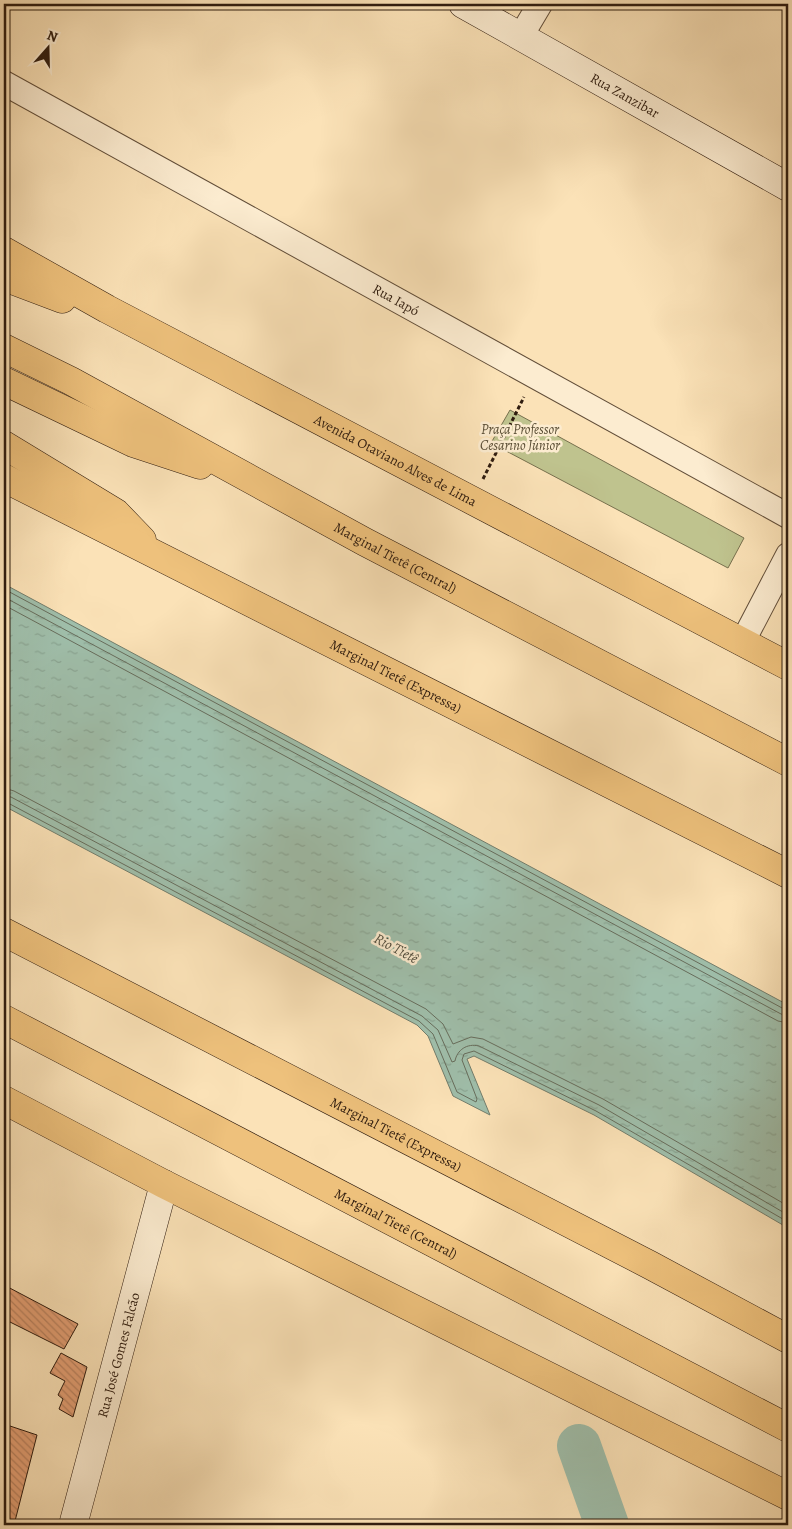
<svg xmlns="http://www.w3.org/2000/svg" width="792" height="1529" font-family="Alegreya,serif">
<defs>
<pattern id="water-ripples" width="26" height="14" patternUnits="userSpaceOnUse" patternTransform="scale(1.25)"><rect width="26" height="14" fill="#9fbeaa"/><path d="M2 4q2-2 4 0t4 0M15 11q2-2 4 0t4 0" fill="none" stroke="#89a391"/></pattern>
<pattern id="building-back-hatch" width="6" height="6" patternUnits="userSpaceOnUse" patternTransform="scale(1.25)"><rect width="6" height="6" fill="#e39f74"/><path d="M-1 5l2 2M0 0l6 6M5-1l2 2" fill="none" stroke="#b8815e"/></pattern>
</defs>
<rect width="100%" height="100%" fill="#fbe2b7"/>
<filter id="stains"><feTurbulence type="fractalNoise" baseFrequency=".004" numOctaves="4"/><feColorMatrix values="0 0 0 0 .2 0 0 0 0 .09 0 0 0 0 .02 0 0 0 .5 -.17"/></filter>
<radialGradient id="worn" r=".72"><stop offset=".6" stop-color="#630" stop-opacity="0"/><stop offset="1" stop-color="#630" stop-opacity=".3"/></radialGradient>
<path fill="#bfc38e" stroke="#77704e" d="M510,410L744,538L728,568L491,443Z"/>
<path fill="url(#water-ripples)" stroke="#727d6c" d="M4,584L788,1005V1228L594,1115L474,1056L467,1059L490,1115L453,1096L428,1036L417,1025L4,806Z"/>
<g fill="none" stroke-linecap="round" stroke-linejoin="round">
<g stroke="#676d5c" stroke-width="1">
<path d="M4,589L784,1009H788"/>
<path d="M4,597L781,1014L788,1016"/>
<path d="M4,605L778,1021L788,1023"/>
<path d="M4,788L14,791L426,1009L443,1024L453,1044L471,1037L483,1039L603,1099L788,1206"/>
<path d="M4,796L11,797L422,1016L438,1030L452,1062L455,1061C457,1050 467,1043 479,1046L599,1105L788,1215"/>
<path d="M4,802L8,803L419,1021L433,1034L457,1092L476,1102L477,1099L462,1060L464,1054L474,1051L596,1111L788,1222"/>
</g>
<path stroke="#9fbeaa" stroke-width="44" d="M579,1446L607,1525"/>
</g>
<g fill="url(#building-back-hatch)" stroke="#2f1c0f">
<path d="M4,1285L78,1324L64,1349L4,1319Z"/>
<path d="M61,1353L87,1367L73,1417L59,1409L63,1399L58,1395L65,1381L50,1373Z"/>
<path d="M4,1424L37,1435L14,1525H4Z"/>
</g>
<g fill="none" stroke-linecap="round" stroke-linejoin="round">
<g stroke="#624e39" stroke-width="26">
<g id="street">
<path d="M521,36L540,4"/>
<path id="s1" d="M4,83L788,516"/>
<path d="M742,643L788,555"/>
</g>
</g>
<g stroke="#2f1c0f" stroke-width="29">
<g id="secondary">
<path id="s2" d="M463,4L788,187"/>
<path id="s3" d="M73,1525L164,1184"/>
</g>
</g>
<g stroke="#2f1c0f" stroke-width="29">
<g id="highway">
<path id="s4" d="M4,251L107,309L788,666"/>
<path d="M4,277L62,299"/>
<path id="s5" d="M4,348L71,381L365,542L788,762"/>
<path d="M4,381L133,443L200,465"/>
<path d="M4,445L116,513L142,540"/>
<path id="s6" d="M4,478L788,874"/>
<path id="s7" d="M4,932L650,1265L788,1339"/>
<path id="s8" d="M4,1019L788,1428"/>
<path d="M4,1100L164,1184L788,1496"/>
</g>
</g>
<path stroke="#2f1c0f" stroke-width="3" stroke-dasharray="4 2.5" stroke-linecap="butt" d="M483,479L524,397"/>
<use href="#street" stroke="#fcecd0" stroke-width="24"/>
<use href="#secondary" stroke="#fcecd0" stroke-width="28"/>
<use href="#highway" stroke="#eec17c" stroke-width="28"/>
</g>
<g text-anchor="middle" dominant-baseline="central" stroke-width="5" stroke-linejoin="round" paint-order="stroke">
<g font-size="14" fill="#2f1c0f" stroke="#fcecd0">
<text stroke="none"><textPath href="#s2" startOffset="186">Rua Zanzibar</textPath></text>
<text stroke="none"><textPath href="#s1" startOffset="448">Rua Iapó</textPath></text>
<text stroke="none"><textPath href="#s4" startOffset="444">Avenida Otaviano Alves de Lima</textPath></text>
<text stroke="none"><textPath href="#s5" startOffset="444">Marginal Tietê (Central)</textPath></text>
<text stroke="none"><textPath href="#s6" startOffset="439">Marginal Tietê (Expressa)</textPath></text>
<text stroke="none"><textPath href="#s7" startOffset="441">Marginal Tietê (Expressa)</textPath></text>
<text stroke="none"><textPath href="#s8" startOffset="442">Marginal Tietê (Central)</textPath></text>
<text stroke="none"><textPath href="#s3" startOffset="176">Rua José Gomes Falcão</textPath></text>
</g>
<g font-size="14" font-style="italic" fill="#5a4e35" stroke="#fcecd0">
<text x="520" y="429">Praça Professor<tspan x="520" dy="16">Cesarino Júnior</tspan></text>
</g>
<g font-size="15" font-style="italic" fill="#514d3e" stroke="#fcecd0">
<text transform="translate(396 948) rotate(28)">Rio Tietê</text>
</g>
</g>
<rect width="792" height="1529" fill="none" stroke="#fbe2b7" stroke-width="20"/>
<rect x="5" y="5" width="782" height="1519" fill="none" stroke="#2f1c0f" stroke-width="2.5"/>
<rect x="10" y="10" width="772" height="1509" fill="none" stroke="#2f1c0f"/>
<g transform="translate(48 48) rotate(20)" stroke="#fcecd0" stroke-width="4" paint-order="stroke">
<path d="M0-4L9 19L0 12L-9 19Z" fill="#2f1c0f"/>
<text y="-8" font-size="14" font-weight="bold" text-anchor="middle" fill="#2f1c0f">N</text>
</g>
<rect width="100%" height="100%" filter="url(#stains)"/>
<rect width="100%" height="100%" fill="url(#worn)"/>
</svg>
